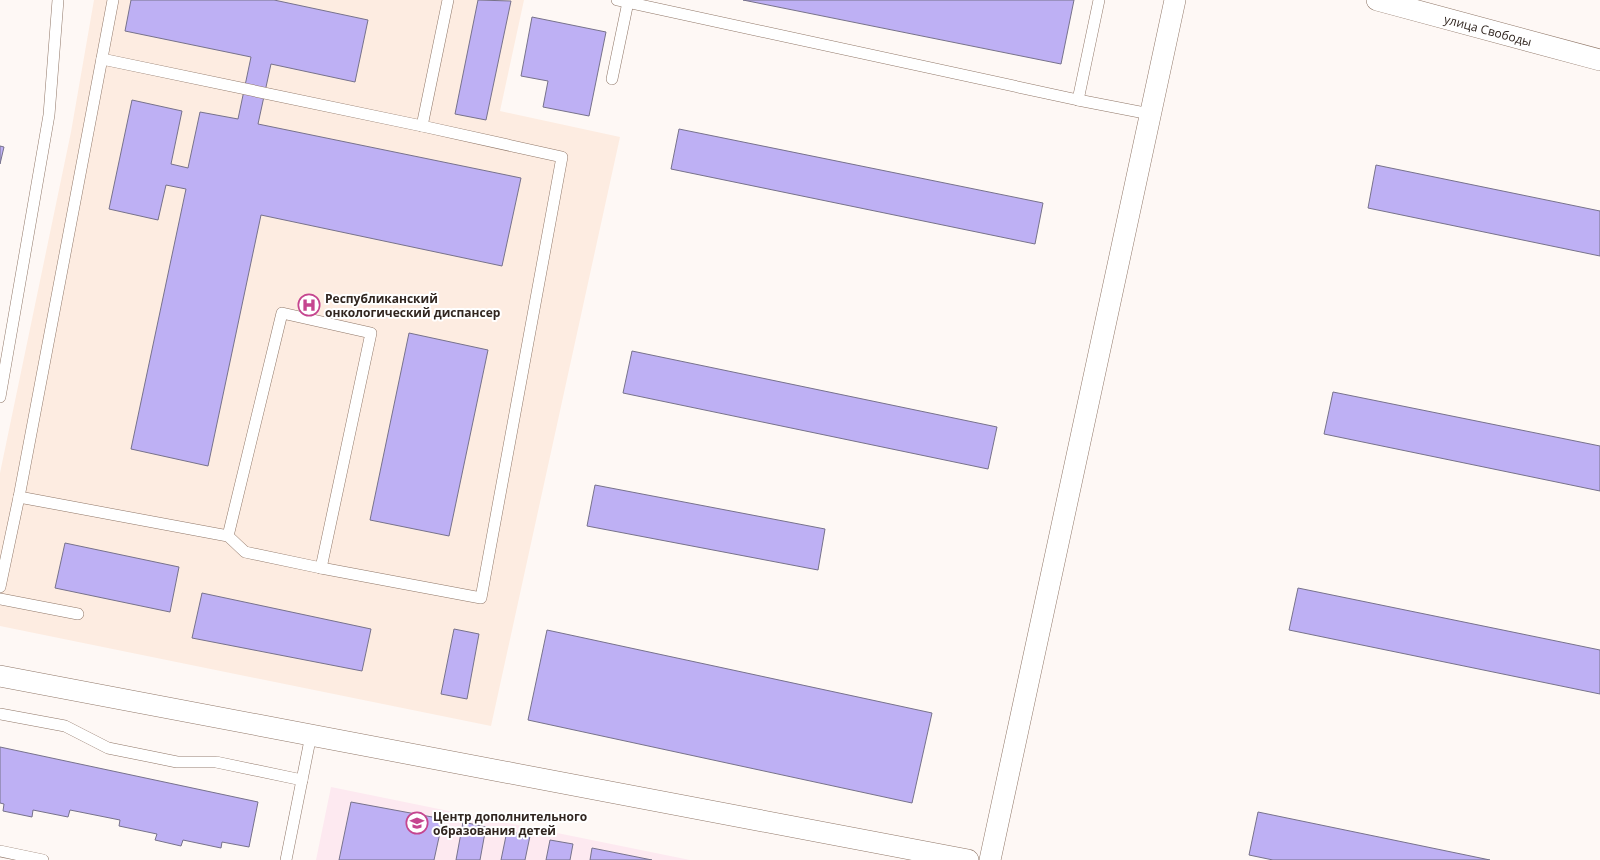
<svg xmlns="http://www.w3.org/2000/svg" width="1600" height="860" font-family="'Open Sans',sans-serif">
<rect width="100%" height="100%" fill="#fef8f5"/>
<path fill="#fde9f0" d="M331,787L690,860H316Z"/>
<path fill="#fdece1" d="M94,0H524L500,111L620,137L491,726L0,626V473L71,132Z"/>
<g fill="#beb0f4" stroke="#77728b">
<path d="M131,0H274L368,20L355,82L271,64L258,124L521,178L502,266L261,215L208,466L131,449L186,189L166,185L158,220L109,209L132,100L182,111L171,164L188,168L200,112L238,119L251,57L125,31Z"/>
<path d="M478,0L511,1L486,120L455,114Z"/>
<path d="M743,0H1074L1061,64Z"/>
<path d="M532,17L606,32L589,116L543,107L548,81L521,76Z"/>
<path d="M679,129L1043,203L1035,244L671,169Z"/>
<path d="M0,146L4,147L0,164Z"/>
<path d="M1376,165L1600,211V256L1368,208Z"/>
<path d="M409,333L488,350L449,536L370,520Z"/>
<path d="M632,351L997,427L988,469L623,393Z"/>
<path d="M1333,392L1600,446V491L1324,434Z"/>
<path d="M595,485L825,529L818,570L587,526Z"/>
<path d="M65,543L179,567L170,612L55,588Z"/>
<path d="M1298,588L1600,650V694L1289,630Z"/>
<path d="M202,593L371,629L362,671L192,638Z"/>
<path d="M454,629L479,634L467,699L441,694Z"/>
<path d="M547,630L932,713L912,803L528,720Z"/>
<path d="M0,747L258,802L249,847L222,842L221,848L183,840L181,846L155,840L157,834L119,826L120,820L70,810L68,817L33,810L32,817L3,811L4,804L0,803Z"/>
<path d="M351,802L443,819L434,860H339Z"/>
<path d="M1258,812L1490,860H1273L1249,855Z"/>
<path d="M463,822L486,827L480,860H456Z"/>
<path d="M507,831L530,836L525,860H501Z"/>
<path d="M550,840L573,844L570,860H546Z"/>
<path d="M592,848L652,860H590Z"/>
</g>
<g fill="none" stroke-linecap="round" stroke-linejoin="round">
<g stroke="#907768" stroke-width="12">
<g id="lane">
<path d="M113,0L19,497L228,536L245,552L321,568L371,333L282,313L228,536"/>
<path d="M617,0L1078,100L1099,0"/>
<path d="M102,59L422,126L562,157L481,598L321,568"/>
<path d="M612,79L628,2"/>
<path d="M1078,100L1150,114"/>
<path d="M422,126L448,0"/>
<path d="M0,397L49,115L58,0"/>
<path d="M0,587L19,497"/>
<path d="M0,599L78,614"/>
<path d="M0,714L65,726L108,748L177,762H216L302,780"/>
<path d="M0,851L43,860"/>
<path d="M286,860L311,735"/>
</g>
</g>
<g stroke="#907768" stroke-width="22">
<g id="street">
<path id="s1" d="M1377,0L1600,60"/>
<path d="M0,676L968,860"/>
<path d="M990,860L1175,0"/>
</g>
</g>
<use href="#lane" stroke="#fff" stroke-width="11"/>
<use href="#street" stroke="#fff" stroke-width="21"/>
</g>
<defs>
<g id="hospital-ring" transform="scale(1.125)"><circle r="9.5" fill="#fff" stroke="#c5458f" stroke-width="1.5"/><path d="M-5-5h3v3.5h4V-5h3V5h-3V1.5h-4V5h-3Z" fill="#c5458f"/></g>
<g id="school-ring" transform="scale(1.125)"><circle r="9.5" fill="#fff" stroke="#c5458f" stroke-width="1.5"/><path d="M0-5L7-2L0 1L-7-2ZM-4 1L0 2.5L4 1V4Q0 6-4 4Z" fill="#c5458f"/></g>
</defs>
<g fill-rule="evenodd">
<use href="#hospital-ring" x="309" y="305"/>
<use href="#school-ring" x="417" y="823"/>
</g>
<g text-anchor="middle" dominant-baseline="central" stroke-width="4" stroke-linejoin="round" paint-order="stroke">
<g font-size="12" fill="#312620" stroke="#fff">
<text stroke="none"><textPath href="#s1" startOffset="115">улица Свободы</textPath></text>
</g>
<g font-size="12" font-weight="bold" fill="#312620" stroke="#fff" text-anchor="start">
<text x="325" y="298">Республиканский<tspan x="325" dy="14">онкологический диспансер</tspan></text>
<text x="433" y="816">Центр дополнительного<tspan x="433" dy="14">образования детей</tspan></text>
</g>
</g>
</svg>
